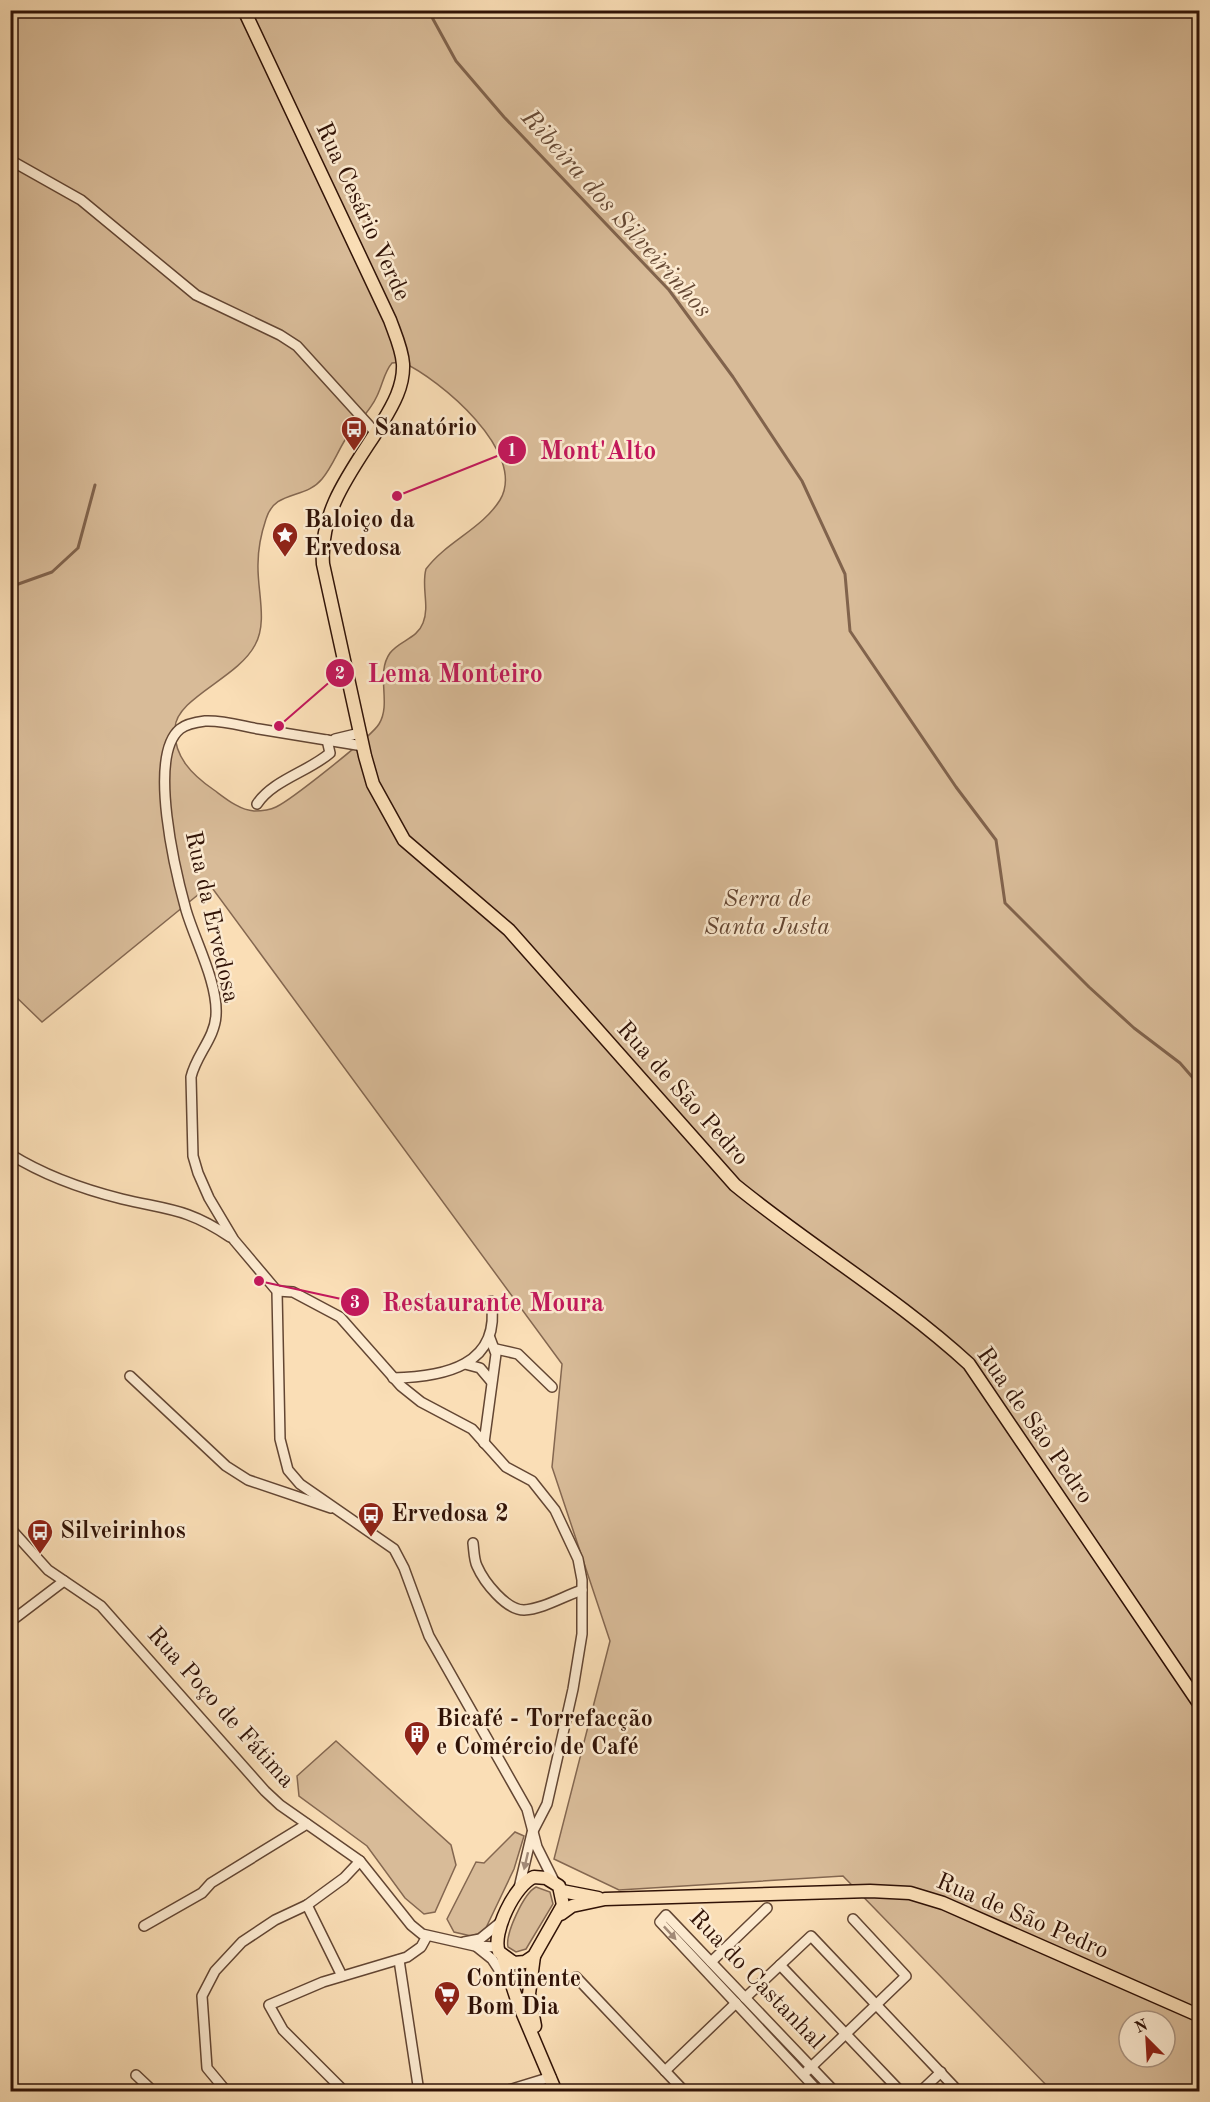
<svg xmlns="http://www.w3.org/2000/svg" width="1210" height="2102" font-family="'Old Standard TT',serif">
<rect width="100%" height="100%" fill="#fadeb6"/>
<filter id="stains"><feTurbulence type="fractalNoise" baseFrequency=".00333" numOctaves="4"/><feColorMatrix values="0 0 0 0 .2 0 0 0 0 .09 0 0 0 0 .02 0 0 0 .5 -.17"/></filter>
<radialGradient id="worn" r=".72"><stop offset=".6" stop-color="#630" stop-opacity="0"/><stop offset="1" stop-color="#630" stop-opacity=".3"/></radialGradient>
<g fill="#d8bb98" stroke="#846750" stroke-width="1.5" fill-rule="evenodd">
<path d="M10,11H1199V2091H1052L843,1876L619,1890L554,1859L610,1641L552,1467L562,1364L210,885L42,1022L11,992ZM402,362C440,379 528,453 500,500C482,529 446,542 426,569C421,587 430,606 423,623C417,639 400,640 390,653C375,674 392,703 379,724C372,736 291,800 276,807C270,810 261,811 254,811C239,810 225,798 214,790C192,775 173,756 175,728C176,698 238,678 255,645C268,622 257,590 258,564C258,549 261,534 266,519C275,489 305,500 322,479C332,467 337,453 345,440C355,425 370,412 377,396C383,384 384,372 392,363ZM1129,2021H1165V2057H1129Z"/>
<path d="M336,1741L451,1845L456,1865L435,1912L424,1914L405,1898L367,1846L299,1796L297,1776Z"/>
<path d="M515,1832L524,1836L514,1869L484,1932L471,1936L454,1932L447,1919L476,1862L484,1863Z"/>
<path d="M536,1887L550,1892L553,1904L526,1949L516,1952L508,1947C505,1934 524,1893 536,1887Z"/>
</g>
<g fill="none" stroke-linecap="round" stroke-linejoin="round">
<g stroke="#81634c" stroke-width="3">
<path d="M428,10L456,61L504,117L669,290L733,377L802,481L845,574L850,631L956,787L996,840L1005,903L1089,987L1134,1028L1180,1063L1200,1086"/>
<path d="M10,587L52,572L78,548L95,485"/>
</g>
<g stroke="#634633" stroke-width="12">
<g id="minor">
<path d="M10,160L81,200L196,295L280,335L297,346L376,433"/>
<path d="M335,739L360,733"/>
<path d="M363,746C328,740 294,735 259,729C242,726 223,720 205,721C197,722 186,724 180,729C147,756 176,874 186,910C195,941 218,983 216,1015C215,1038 196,1055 191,1077L193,1156L198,1173L209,1198L234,1240L277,1291L280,1439L288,1470L300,1484L394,1549L404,1568L429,1636L527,1809L537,1847L554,1881"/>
<path d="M257,804C273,780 308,772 330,753L327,740"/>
<path d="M10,1154C45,1176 82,1189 122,1199C168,1210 187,1208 230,1237"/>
<path d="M277,1291L293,1292L340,1317L401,1386L421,1402L472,1429L506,1467L532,1481L555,1510L578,1559L582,1580V1634L573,1689L547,1804L532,1833L519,1888"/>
<path d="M496,1349L518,1354L552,1387"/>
<path d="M465,1364L480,1368L491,1381"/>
<path d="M130,1376L226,1466L248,1480L331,1508"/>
<path d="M393,1378C443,1377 502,1366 491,1301"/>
<path d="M484,1443L496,1354L490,1338"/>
<path d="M10,1528L48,1570L101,1606L265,1791L280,1805L360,1861L411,1925L422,1934L475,1946L497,1947"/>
<path d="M473,1543C474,1551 474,1560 477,1566C484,1582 506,1610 524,1610C543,1609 564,1596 582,1590"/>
<path d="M10,1622L64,1581"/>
<path d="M307,1905L342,1976"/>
<path d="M144,1926L202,1893L211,1883L307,1824"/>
<path d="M464,1942L480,1939L501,1922"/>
<path d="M477,1947L492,1959L507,1982"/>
<path d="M399,1960L419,2092"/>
<path d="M711,1962L767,1908"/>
<path d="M780,1965L901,2092"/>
<path d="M576,1977L685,2092"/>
<path d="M745,1998L811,1936L959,2092"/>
<path d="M665,2071L736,2003"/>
<path d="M807,2071L906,1976L853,1919"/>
<path d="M136,2075L154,2092"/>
<path d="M227,2092L207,2068L202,1996L215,1971L242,1942L275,1920L307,1905L344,1878L360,1861"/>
<path d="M345,2092L283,2030L269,2005L323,1982L407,1957L421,1947L427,1936"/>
<path d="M502,2092L551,2077"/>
<path d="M819,2092L660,1922L666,1915L835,2092"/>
<path d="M920,2092L941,2072"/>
</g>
</g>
<g stroke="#311307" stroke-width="15">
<g id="major">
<path d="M244,10L390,320C395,334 402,349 403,364C404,386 393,405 382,423C354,468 319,509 323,564L365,756L373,784L404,840L509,930L735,1185C811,1247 897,1298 969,1364L1200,1705"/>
<path d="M534,1877L546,1878L559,1886L563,1905L534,1956L525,1962L514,1963L499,1952C491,1934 515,1884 534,1877Z"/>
<path d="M562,1891L598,1898"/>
<path d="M561,1914L572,1906L605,1899L870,1891L910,1893L943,1903L1200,2016"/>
<path d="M534,1956L529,1994L535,2026"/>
<path d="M503,1957L517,2000L556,2092"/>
</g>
</g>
<use href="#minor" stroke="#fcead0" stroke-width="9"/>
<use href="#major" stroke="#fadeb6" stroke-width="12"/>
</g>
<defs><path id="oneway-solid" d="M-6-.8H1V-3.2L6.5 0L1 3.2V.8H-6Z" transform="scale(1.5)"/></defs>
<g fill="#a18976">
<use href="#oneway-solid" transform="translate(526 1861) rotate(103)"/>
<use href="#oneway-solid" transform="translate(670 1933) rotate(47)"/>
</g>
<defs>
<g id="bus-pin" transform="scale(1.35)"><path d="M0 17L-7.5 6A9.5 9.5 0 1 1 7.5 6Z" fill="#8f2418" stroke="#fcead0"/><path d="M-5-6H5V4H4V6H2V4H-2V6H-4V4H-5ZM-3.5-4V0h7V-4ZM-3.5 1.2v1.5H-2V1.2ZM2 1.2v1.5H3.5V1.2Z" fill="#fff"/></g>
<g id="sight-pin" transform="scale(1.35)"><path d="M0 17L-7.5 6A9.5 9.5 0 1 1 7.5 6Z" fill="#8f2418" stroke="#fcead0"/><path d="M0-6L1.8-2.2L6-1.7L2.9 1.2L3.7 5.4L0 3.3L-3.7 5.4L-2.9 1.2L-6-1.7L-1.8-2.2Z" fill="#fff"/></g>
<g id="building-pin" transform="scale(1.35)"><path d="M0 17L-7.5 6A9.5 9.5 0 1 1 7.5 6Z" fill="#8f2418" stroke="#fcead0"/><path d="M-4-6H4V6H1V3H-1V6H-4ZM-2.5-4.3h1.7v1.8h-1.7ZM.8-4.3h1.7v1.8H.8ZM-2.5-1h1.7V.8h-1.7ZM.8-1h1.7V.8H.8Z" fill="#fff"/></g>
<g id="supermarket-pin" transform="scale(1.35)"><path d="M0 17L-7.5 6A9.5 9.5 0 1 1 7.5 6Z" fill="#8f2418" stroke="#fcead0"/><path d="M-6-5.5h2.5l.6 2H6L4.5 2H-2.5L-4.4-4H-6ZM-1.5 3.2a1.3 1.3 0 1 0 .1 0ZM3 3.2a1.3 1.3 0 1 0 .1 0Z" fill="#fff"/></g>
</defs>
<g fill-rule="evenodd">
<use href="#bus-pin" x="354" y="429"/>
<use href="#sight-pin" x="285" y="535"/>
<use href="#bus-pin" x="371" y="1515"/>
<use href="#bus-pin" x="40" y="1532"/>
<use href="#building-pin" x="417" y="1734"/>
<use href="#supermarket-pin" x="447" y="1994"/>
</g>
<g text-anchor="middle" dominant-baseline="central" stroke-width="5" stroke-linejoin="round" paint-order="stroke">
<g font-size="24" fill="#311307" stroke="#fcead0">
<text transform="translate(362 212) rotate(65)">Rua Cesário Verde</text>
<text transform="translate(211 917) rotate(77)">Rua da Ervedosa</text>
<text transform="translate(682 1094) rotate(48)">Rua de São Pedro</text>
<text transform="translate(1034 1426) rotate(55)">Rua de São Pedro</text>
<text transform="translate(220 1708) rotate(48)">Rua Poço de Fátima</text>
<text transform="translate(1022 1917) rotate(23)">Rua de São Pedro</text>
<text transform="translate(756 1980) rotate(46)">Rua do Castanhal</text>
</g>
<g font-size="24" font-weight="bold" fill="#311307" stroke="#fcead0" text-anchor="start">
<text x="374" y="429">Sanatório</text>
<text x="304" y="521">Baloiço da<tspan x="304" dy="28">Ervedosa</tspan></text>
<text x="391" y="1515">Ervedosa 2</text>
<text x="60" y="1532">Silveirinhos</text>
<text x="436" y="1720">Bicafé - Torrefacção<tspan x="436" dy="28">e Comércio de Café</tspan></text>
<text x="466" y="1980">Continente<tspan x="466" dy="28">Bom Dia</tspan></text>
</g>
<g font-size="24" font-style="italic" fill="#634532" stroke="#fcead0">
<text x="767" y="900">Serra de<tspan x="767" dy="28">Santa Justa</tspan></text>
</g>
<g font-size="26" font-style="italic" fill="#664935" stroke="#fcead0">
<text transform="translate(616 214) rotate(48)">Ribeira dos Silveirinhos</text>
</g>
</g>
<path fill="none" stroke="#c2185b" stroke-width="2" d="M397 496L512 450M279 726L340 673M259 1281L355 1302"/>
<g fill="#c2185b" stroke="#fcead0" stroke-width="2">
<circle cx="397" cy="496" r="6"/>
<circle cx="279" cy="726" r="6"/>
<circle cx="259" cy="1281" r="6"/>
<circle cx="512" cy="450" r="15"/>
<circle cx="340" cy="673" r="15"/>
<circle cx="355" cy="1302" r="15"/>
</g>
<g font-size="18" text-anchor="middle" font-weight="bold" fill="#fff">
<text x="512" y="456">1</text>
<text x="340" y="679">2</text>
<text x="355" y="1308">3</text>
</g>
<g font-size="26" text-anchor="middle" font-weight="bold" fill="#c2185b" stroke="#fcead0" stroke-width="5" stroke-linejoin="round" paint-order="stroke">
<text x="598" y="459">Mont'Alto</text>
<text x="455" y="682">Lema Monteiro</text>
<text x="493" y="1311">Restaurante Moura</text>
</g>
<rect width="1210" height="2102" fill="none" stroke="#fadeb6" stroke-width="36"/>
<rect x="12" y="12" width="1186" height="2078" fill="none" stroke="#311307" stroke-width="3"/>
<rect x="18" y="18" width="1174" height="2066" fill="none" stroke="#311307" stroke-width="1.5"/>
<g transform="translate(1147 2039) rotate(336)"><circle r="28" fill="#fcead0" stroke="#ab9480" stroke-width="1.5"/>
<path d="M0-4.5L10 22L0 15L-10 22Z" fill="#8f2418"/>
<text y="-9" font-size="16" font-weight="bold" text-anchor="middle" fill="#311307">N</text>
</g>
<rect width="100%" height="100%" filter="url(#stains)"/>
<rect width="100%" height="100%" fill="url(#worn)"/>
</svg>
